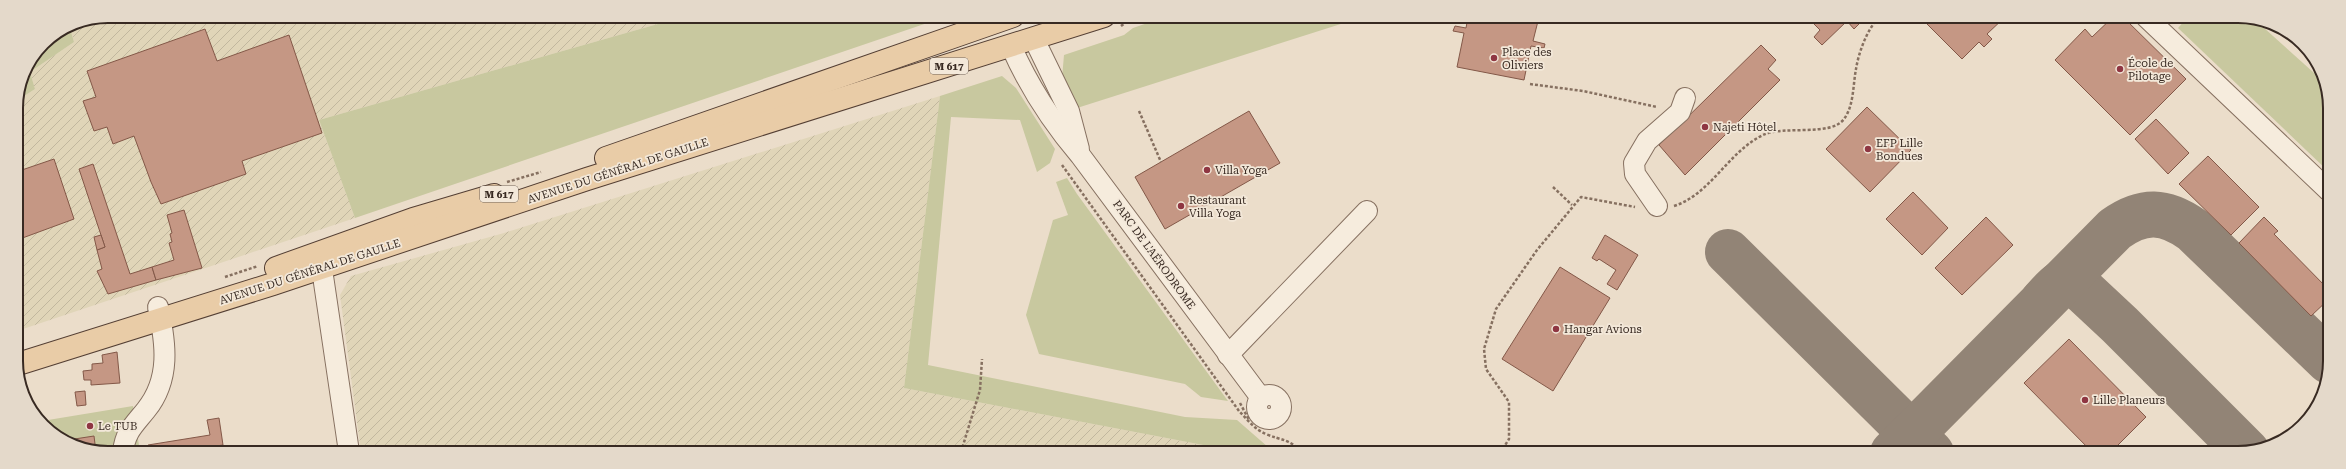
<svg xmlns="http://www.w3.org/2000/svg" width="2346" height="469" font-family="'Roboto Serif',serif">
<defs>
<pattern id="farmland-furrows" width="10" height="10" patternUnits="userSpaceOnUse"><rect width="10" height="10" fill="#e0d5b8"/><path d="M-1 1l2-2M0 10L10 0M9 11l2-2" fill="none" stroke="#c1b79e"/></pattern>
</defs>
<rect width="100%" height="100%" fill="#ebddca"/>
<g fill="url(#farmland-furrows)">
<path d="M108,16H686L319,120L355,218L17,331L18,100L35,89L30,72L74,42L69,25Z"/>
<path d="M940,96L904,388L1245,453L361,452L340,295L351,276L504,233Z"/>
</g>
<g fill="#c8c89f">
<path d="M686,16H939V19L355,218L319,120Z"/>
<path d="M1168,16H1366L1077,108L1062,78L1064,55L1124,35L1133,28Z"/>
<path d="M2188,17L2253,18L2323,81L2328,90V171L2178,28Z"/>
<path d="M69,25L74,42L30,72L35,89L18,100L23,72L43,43Z"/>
<path d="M1002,76L1016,88L1055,149L1050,163L1037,172L1020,120L951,117L928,365L1185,417L1237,420L1275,453H1245L904,388L940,96Z"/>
<path d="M1067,178L1077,194L1228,401L1201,397L1185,384L1039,354L1026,315L1053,220L1068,215L1056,182Z"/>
<path d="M133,406L140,452H95L47,430L42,421Z"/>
</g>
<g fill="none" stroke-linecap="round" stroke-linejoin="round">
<g stroke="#928476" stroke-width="46">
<path d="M1728,252L1931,453"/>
<path d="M2043,301C2051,293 2063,275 2075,283L2120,325L2247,452"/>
<path d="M1893,453L2115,229C2143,209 2165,210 2193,230L2329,361"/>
</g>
</g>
<g fill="#c59784" stroke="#835848">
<path d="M1468,17H1539L1533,41L1545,44L1544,48L1531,46L1524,80L1457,67L1464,33L1453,31L1455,26L1466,28Z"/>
<path d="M1807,17H1866L1854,29L1847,21L1822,45L1814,37L1820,30Z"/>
<path d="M1920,17H2005L1987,34L1992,39L1984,47L1979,42L1962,59Z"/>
<path d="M2113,17H2123L2186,79L2130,135L2055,60L2085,29L2092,37Z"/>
<path d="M205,29L217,61L289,35L322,133L242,161L246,174L161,204L151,182L134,136L113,144L107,127L94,131L83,101L96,97L87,71Z"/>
<path d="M1761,45L1776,60L1768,69L1780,80L1685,175L1659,145Z"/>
<path d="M1867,107L1911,150L1870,192L1826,149Z"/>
<path d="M1249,111L1280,163L1165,229L1135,177Z"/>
<path d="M2156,119L2189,153L2168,174L2135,139Z"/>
<path d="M2208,156L2259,207L2231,235L2179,184Z"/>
<path d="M54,159L74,219L17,240L16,172Z"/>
<path d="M93,164L130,274L152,267L156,280L108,294L97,271L102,269L97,250L105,247L79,169Z"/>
<path d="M1913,192L1948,228L1922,255L1886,219Z"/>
<path d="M184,210L202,268L156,280L152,267L174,260L169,243L172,242L170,234L172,233L167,215Z"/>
<path d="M1986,217L2013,245L1962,295L1935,268Z"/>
<path d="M2264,217L2278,231L2274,234L2329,290V299L2311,316L2239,243Z"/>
<path d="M101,235L105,247L97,250L94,237Z"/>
<path d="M1605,235L1638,255L1617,290L1607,284L1616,270L1599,259L1597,261L1592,258Z"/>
<path d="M1560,267L1610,298L1553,391L1502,359Z"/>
<path d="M2069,339L2146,417L2110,453H2093L2024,383Z"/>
<path d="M117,352L120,383L91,385V380H84L83,371L92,370V364L103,363L102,355Z"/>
<path d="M85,391L86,405L77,406L75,392Z"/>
<path d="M219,418L223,445L174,452H149L148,445L210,435L207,420Z"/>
<path d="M94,436L96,452L68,440Z"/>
</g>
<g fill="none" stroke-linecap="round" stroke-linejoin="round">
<g stroke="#867060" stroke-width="22">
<g id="minor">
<path d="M2146,17L2329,191"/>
<path d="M1034,39L1069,111L1079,149"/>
<path d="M1011,46C1029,87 1051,121 1080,155L1261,398"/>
<path d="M1657,206L1635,174L1634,163L1647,141L1680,112L1685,98"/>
<path d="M318,253L323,276L349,452"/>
<path d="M1228,355L1367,211"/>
<circle cx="1269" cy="407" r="12"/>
<path d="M123,452C125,432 134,425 146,410C171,379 166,343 158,307"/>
</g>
</g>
<g stroke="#543f34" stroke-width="24">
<g id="major">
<path d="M606,158L1013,16"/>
<path d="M276,268L413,219L494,195"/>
<path d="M18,364L273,284L587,179L1104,16"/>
</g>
</g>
<g stroke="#867060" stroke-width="2.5" stroke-dasharray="3 2" stroke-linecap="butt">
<path d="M1121,26L1130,19L1139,16"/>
<path d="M1530,84L1583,91L1657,107"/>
<path d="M1139,111L1161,162"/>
<path d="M1062,165L1239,411C1247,419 1255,430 1266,434C1282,441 1289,438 1302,453"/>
<path d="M507,182L541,172"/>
<path d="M1553,187L1572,205"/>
<path d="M1674,206C1711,194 1728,152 1763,135C1783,125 1831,137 1844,119C1854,106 1853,84 1856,69C1859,51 1867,30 1879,17"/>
<path d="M225,277L258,266"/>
<path d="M1240,403L1249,420"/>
<path d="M961,452L980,390L982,359"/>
<path d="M1500,453L1509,439V402L1486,369L1484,349L1496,309L1537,250L1581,197L1635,207"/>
</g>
<use href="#minor" stroke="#f6ecdd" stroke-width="20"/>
<use href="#major" stroke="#e9cca7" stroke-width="22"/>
</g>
<g fill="#8f3642" stroke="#f3e8d9" stroke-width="1.5">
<circle cx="1494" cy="58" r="4"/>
<circle cx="2120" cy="69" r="4"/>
<circle cx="1705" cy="127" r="4"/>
<circle cx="1868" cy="149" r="4"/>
<circle cx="1207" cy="170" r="4"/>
<circle cx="1181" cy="206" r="4"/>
<circle cx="1556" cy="329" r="4"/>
<circle cx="2085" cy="400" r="4"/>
<circle cx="90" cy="426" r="4"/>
</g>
<g text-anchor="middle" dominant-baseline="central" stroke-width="3.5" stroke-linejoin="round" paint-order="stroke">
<g fill="#f3e8d9" stroke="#706359" stroke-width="1">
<rect x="930" y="58" width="38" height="16" rx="3"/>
<rect x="480" y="186" width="38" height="16" rx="3"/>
</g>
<g font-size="10" font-weight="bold" fill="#382a22">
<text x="949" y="66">M 617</text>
<text x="499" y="194">M 617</text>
</g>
<g font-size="11" fill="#382a22" stroke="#f3e8d9" text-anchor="start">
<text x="1502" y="52">Place des<tspan x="1502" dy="13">Oliviers</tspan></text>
<text x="2128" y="63">École de<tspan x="2128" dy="13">Pilotage</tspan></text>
<text x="1713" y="127">Najeti Hôtel</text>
<text x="1876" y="143">EFP Lille<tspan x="1876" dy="13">Bondues</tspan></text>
<text x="1215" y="170">Villa Yoga</text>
<text x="1189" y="200">Restaurant<tspan x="1189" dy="13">Villa Yoga</tspan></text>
<text x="1564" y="329">Hangar Avions</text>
<text x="2093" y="400">Lille Planeurs</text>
<text x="98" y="426">Le TUB</text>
</g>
<g font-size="11" fill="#382a22" stroke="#f3e8d9">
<text transform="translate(618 171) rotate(-18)">AVENUE DU GÉNÉRAL DE GAULLE</text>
<text transform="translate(1154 255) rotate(54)">PARC DE L'AÉRODROME</text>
<text transform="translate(310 272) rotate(-18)">AVENUE DU GÉNÉRAL DE GAULLE</text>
</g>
</g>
<path d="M0 0H2346V469H0ZM108 23H2238A85 85 0 0 1 2323 108V361A85 85 0 0 1 2238 446H108A85 85 0 0 1 23 361V108A85 85 0 0 1 108 23Z" fill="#e4d9ca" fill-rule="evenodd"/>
<path fill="none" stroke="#382a22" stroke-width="2" d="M108 23H2238A85 85 0 0 1 2323 108V361A85 85 0 0 1 2238 446H108A85 85 0 0 1 23 361V108A85 85 0 0 1 108 23Z"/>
</svg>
